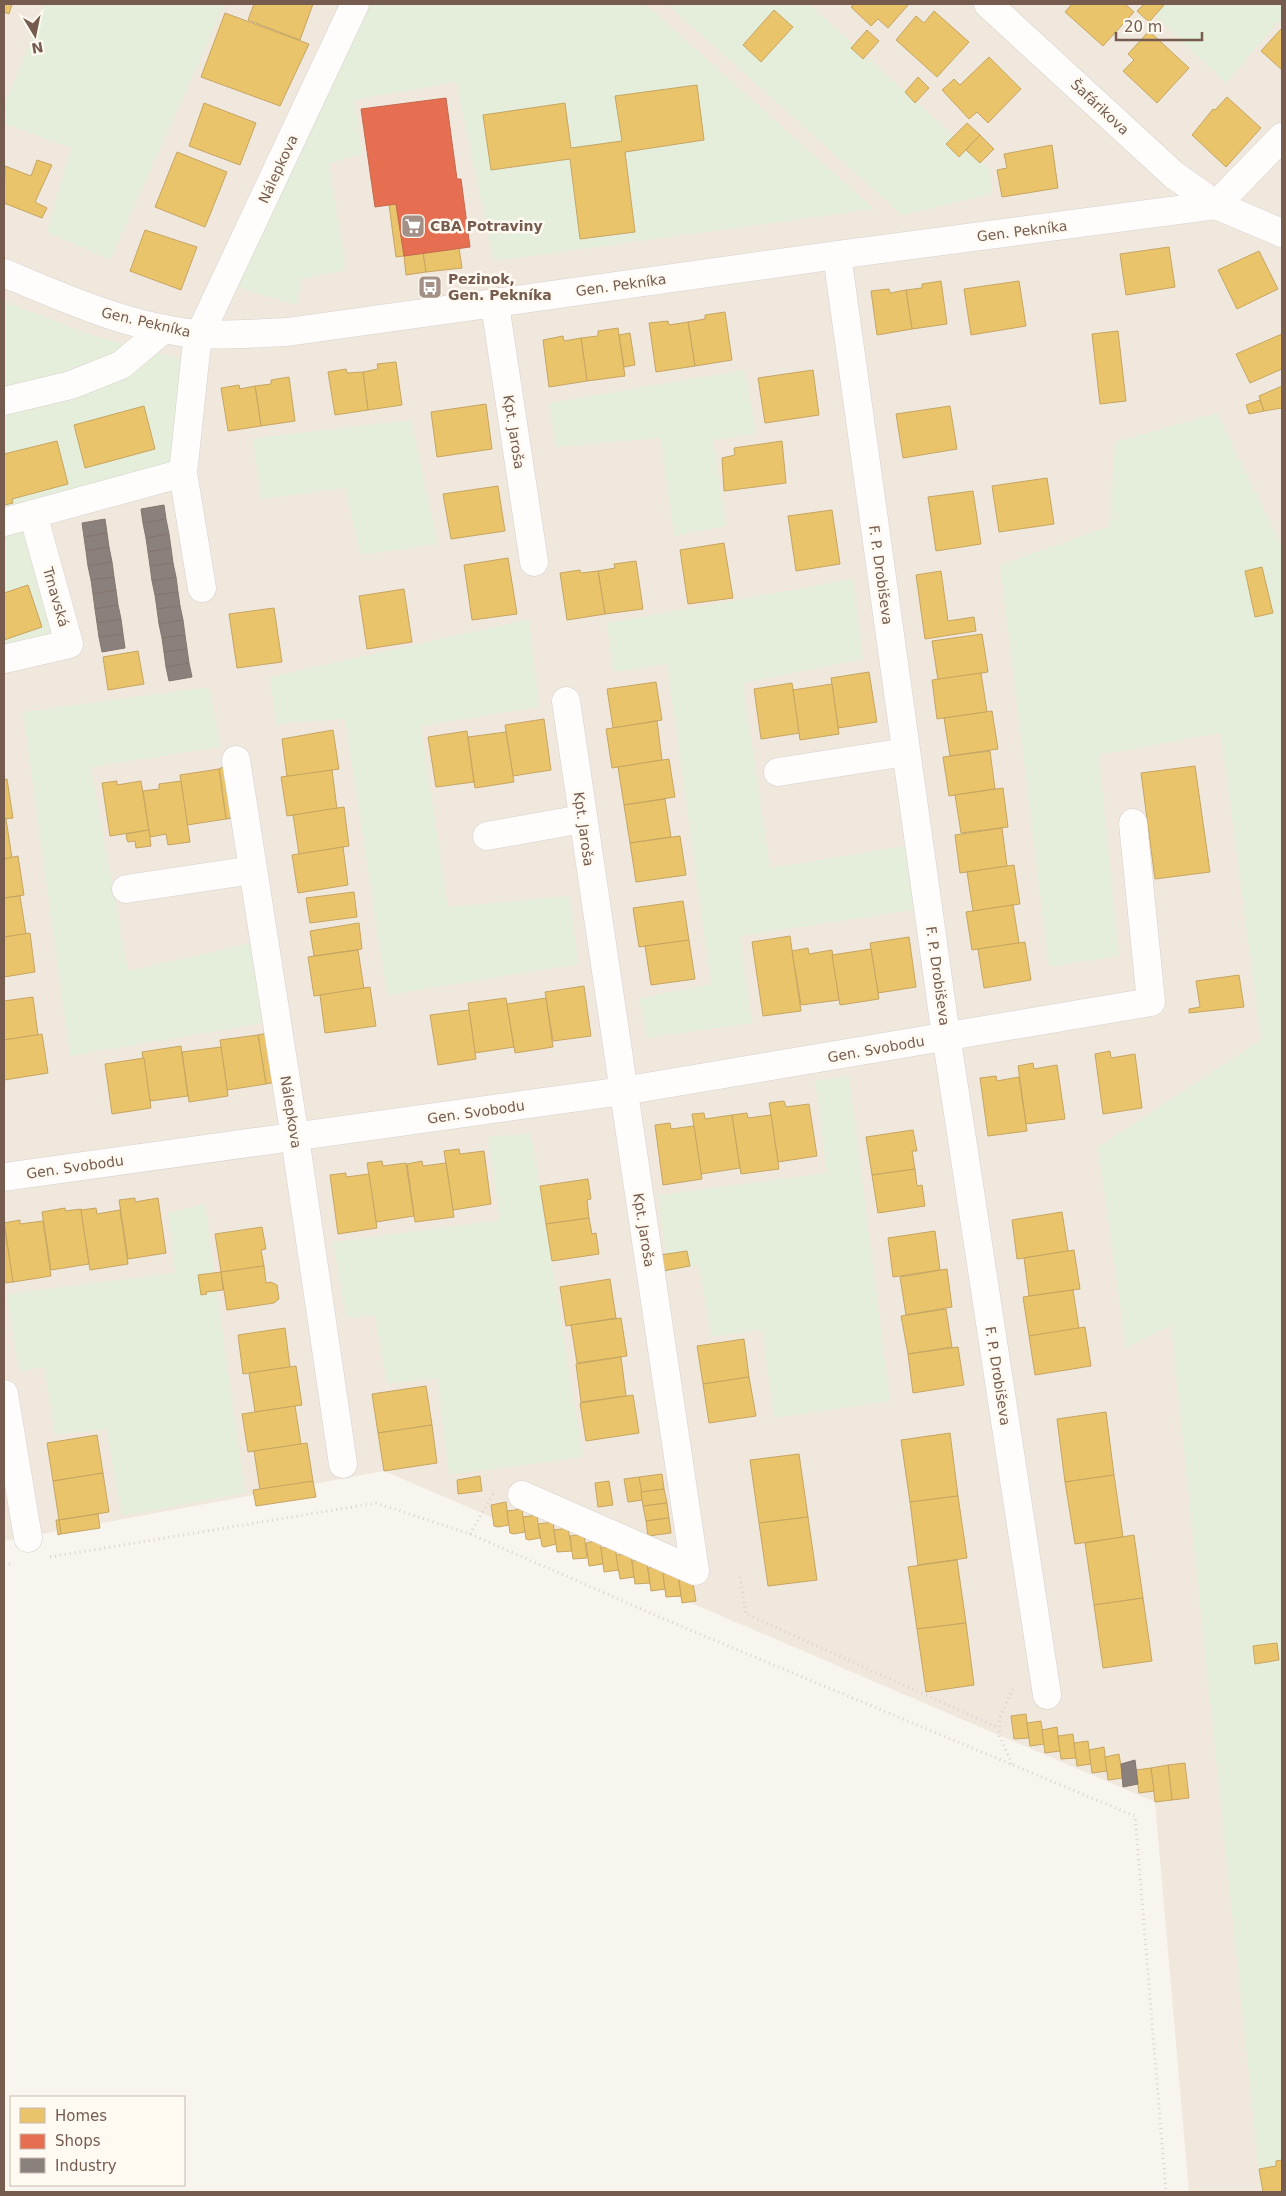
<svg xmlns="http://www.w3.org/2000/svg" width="1286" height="2196" font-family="'DejaVu Sans',sans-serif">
<rect width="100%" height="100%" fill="#f8f4ee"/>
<path fill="#f0e7dd" d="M4,4H1282V2192H1189L1155,1802L384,1471L4,1541Z"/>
<g fill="#e5eeda">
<path d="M44,4H225L110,260L47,232L71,148L4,123V108Z"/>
<path d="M371,4H645L874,209L494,261L456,82L354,100L362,154L329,163L346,270L302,279L296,305L237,287Z"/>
<path d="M667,4H809L990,169L992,194L902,215Z"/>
<path d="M1142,4H1282V18L1226,83Z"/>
<path d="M4,301L88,334L184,360L173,467L4,510Z"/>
<path d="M745,370L756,434L713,440L726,526L674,536L661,438L556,447L549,403Z"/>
<path d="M1217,413L1282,547V2192H1261L1171,1325L1126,1348L1098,1147L1261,1040L1221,733L1099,755L1119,956L1049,967L1000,565L1110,526L1115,442Z"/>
<path d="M411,420L438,544L361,555L345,488L261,499L253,438Z"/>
<path d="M24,527L58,640L4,652V533Z"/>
<path d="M853,579L863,659L743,683L770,868L905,846L913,910L740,936L752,1023L647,1038L639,998L711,984L667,664L613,672L607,623Z"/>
<path d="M529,619L539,707L421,726L448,907L570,896L578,964L387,995L345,719L276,724L270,677Z"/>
<path d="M209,687L221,747L91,767L128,971L252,943L266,1023L70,1056L23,712Z"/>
<path d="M849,1076L890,1401L774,1418L762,1330L711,1337L699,1265L668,1271L658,1195L827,1173L815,1080Z"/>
<path d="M531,1133L583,1457L449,1475L437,1378L387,1384L375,1316L346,1317L333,1242L500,1220L488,1137Z"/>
<path d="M205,1204L245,1493L122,1516L106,1429L55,1435L44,1367L19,1371L7,1294L175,1273L168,1213Z"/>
</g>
<g fill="#e9c46a" stroke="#c6a562">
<path d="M4,4H12L9,14L4,12Z"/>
<path d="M254,4H313L300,40L248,20Z"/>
<path d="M854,4H909L888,28L878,19L871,26L851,7Z"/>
<path d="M1072,4H1125L1134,12L1103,46L1065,12Z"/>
<path d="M1144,4H1165L1149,22L1137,11Z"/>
<path d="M774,10L793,27L761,62L743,45Z"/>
<path d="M934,11L969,42L937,77L896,40L916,16L924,23Z"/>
<path d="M225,13L309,44L280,106L201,77Z"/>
<path d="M1282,28V70L1261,51Z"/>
<path d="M867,30L879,41L863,59L851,48Z"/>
<path d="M1149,31L1189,68L1157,103L1123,71L1134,60L1128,54Z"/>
<path d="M989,57L1021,89L988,123L977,112L969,119L942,90L954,79L960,85Z"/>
<path d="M918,77L929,88L915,103L905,92Z"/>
<path d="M697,85L704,140L625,152L635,232L580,239L570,159L491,170L483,115L565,103L571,148L622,141L615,96Z"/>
<path d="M1227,97L1261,128L1226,167L1192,135L1213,109L1215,110Z"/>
<path d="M204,103L256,123L240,165L189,146Z"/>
<path d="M967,123L980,135L959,157L946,144Z"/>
<path d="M980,135L994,149L980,163L966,150Z"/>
<path d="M1052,145L1058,188L1002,197L997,170L1007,168L1004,154Z"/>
<path d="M177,152L227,172L205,227L155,207Z"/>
<path d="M37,160L52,165L35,202L47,208L42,218L4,203L5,166L31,176Z"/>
<path d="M396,204L404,256L396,257L389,205Z"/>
<path d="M145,230L197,247L181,290L130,271Z"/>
<path d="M1169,247L1175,287L1126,295L1120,254Z"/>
<path d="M459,248L462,268L426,272L423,253Z"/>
<path d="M1259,251L1278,289L1237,309L1218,270Z"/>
<path d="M423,253L426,272L406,275L404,256Z"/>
<path d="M941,281L947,324L912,329L906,290L922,288V284Z"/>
<path d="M1019,281L1026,326L971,335L964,289Z"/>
<path d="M889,289L890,293L906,290L912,329L877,335L871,291Z"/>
<path d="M725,312L732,360L695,366L688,322L705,319V315Z"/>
<path d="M668,321L669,325L688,322L695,366L656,372L649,323Z"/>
<path d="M618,328L625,376L587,381L581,338L598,336V331Z"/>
<path d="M1118,331L1126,401L1100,404L1092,334Z"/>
<path d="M630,333L635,365L624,367L619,335Z"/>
<path d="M1282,334V369L1250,383L1236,354Z"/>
<path d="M563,336L564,341L581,338L587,381L549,387L543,340Z"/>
<path d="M396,362L402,405L368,410L363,372L378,369L377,364Z"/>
<path d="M346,369L347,373L363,372L368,410L335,415L328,372Z"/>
<path d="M813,370L819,415L765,423L758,378Z"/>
<path d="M289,377L295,421L261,426L255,386L271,384V380Z"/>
<path d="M239,385L240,389L255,386L261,426L228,431L221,388Z"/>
<path d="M1282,386V408L1264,411L1259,396Z"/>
<path d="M1260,400L1264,411L1249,414L1246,405Z"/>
<path d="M486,404L492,449L437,457L431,412Z"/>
<path d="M144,406L155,449L85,468L74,425Z"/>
<path d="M950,406L957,449L903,458L896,414Z"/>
<path d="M57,441L68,484L12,499L13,503L4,505V454Z"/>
<path d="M782,441L786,483L724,491L722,458L735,455L734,448Z"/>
<path d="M1047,478L1054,524L999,532L992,486Z"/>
<path d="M498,486L505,531L451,539L443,494Z"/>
<path d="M973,491L981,544L936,551L928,497Z"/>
<path d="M832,510L840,564L796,571L788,516Z"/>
<path d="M724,543L733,598L688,604L680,550Z"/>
<path d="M508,558L517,614L472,620L464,565Z"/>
<path d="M636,561L643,609L605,614L598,571L615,568L614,564Z"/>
<path d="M1262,567L1273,613L1255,617L1245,571Z"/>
<path d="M580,570L581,573L598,571L605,614L567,620L560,573Z"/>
<path d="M941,571L948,621L974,617L976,631L925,639L916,575Z"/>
<path d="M28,585L42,627L4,640V593Z"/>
<path d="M404,589L412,642L367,649L359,596Z"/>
<path d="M274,608L282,662L237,668L229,614Z"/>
<path d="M982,634L988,672L938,680L932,641Z"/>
<path d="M138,651L144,684L108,690L103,657Z"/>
<path d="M869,672L877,722L838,728L831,678Z"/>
<path d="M981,673L987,712L937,719L932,680Z"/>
<path d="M656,682L662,720L613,728L607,689Z"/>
<path d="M792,683L800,733L761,739L754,689Z"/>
<path d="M832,684L839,734L800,740L793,690Z"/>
<path d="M992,711L998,749L950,756L944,718Z"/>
<path d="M544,719L551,770L513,776L505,725Z"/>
<path d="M657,721L662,760L612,768L606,729Z"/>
<path d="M333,730L339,769L287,777L282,739Z"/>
<path d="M467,731L474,782L436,787L428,737Z"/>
<path d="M506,732L514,782L475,788L468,737Z"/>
<path d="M990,751L995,789L949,796L943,757Z"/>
<path d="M669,759L675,797L624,805L618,767Z"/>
<path d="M236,760L242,817L226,819L219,769Z"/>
<path d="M1195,766L1210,872L1155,879L1141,773Z"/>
<path d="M219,769L226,819L187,825L180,775Z"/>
<path d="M332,770L337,809L287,816L281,777Z"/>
<path d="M7,779L13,818L4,819V780Z"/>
<path d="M117,781V785L141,781L149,830L110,836L102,783Z"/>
<path d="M181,781L190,842L168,845L166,834L150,837L143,791L159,789V784Z"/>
<path d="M1003,788L1008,827L961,833L955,795Z"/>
<path d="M665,799L671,837L630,843L624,805Z"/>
<path d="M344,807L349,846L299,854L293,815Z"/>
<path d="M4,819H6L12,858L4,859Z"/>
<path d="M1002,828L1007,866L960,873L955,835Z"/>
<path d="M149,830L151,846L136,848L135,841L128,842L127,840L126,834Z"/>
<path d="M680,836L686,875L636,882L630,843Z"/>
<path d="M343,847L348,885L298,893L292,855Z"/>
<path d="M18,856L24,895L4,898V859Z"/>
<path d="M1014,865L1020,904L973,911L967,872Z"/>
<path d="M354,892L357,917L310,923L306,898Z"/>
<path d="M20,896L26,934L4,937V898Z"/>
<path d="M683,901L689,940L639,947L633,908Z"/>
<path d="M1013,905L1019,943L972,950L966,912Z"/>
<path d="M359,923L362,949L314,956L310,931Z"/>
<path d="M30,933L35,972L4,977V937Z"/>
<path d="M790,936L801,1011L763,1016L752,942Z"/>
<path d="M909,937L916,987L878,993L870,943Z"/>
<path d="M689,940L695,979L651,985L645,946Z"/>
<path d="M1025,942L1031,980L984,988L978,949Z"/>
<path d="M808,948L809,954L832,950L839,1000L801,1005L792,951Z"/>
<path d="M871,949L879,999L840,1005L832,955Z"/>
<path d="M358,950L364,989L314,996L308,957Z"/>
<path d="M1239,975L1244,1007L1189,1013V1009L1200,1007L1196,981Z"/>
<path d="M584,986L591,1036L553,1041L545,992Z"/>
<path d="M370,987L376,1026L325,1033L320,995Z"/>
<path d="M33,997L38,1035L4,1040V1001Z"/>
<path d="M506,998L514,1047L475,1053L468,1003Z"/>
<path d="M546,998L553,1047L515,1053L507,1004Z"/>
<path d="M469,1010L476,1059L438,1065L430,1015Z"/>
<path d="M272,1032L276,1082L266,1084L258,1035Z"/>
<path d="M42,1034L48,1073L4,1080V1040Z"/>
<path d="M258,1035L266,1084L227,1090L220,1040Z"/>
<path d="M181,1046L188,1096L150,1101L142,1052Z"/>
<path d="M221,1047L228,1096L189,1102L182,1052Z"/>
<path d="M1110,1051L1111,1058L1135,1054L1142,1108L1103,1114L1095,1054Z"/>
<path d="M144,1058L151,1108L112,1114L105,1064Z"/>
<path d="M1033,1063L1034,1069L1057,1065L1065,1119L1026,1124L1018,1066Z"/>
<path d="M996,1076L997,1081L1019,1077L1027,1131L988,1136L980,1078Z"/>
<path d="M784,1101L786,1107L809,1104L817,1156L778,1162L769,1103Z"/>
<path d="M704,1113L705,1119L732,1115L740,1168L701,1174L692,1114Z"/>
<path d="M747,1113L748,1118L771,1115L779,1169L741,1174L732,1115Z"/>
<path d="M670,1123L671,1129L694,1126L702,1179L663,1185L655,1125Z"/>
<path d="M913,1130L917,1151H912L915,1169L872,1175L866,1137Z"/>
<path d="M459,1149L460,1154L484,1151L491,1204L453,1210L444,1151Z"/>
<path d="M382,1161L383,1166L406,1163L414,1216L376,1222L367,1163Z"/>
<path d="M422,1161L423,1166L446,1163L454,1217L415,1222L407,1164Z"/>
<path d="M915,1169L917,1186L922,1185L925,1206L878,1213L872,1175Z"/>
<path d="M346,1173V1177L369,1174L377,1228L338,1234L330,1175Z"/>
<path d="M588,1179L591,1199L587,1200L589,1218L546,1224L540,1186Z"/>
<path d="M135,1198V1202L158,1198L166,1253L128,1259L119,1200Z"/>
<path d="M65,1208V1211L81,1209L89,1264L51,1270L42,1212Z"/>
<path d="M96,1208L97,1214L120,1210L128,1264L90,1270L81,1210Z"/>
<path d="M1062,1212L1068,1251L1017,1259L1012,1220Z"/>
<path d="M589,1218L592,1234L596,1233L599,1254L552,1261L546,1224Z"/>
<path d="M20,1220V1224L43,1221L51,1276L13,1282L4,1223Z"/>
<path d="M4,1223L13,1282L4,1283Z"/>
<path d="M262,1227L266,1249L261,1250L264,1266L221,1272L215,1234Z"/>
<path d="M935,1231L940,1270L893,1277L888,1238Z"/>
<path d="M1074,1250L1080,1289L1029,1296L1024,1258Z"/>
<path d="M687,1251L690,1266L663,1271L660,1255Z"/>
<path d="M264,1266L266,1283L271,1282L277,1285L279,1299L274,1303L227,1310L221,1272Z"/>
<path d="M947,1269L952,1307L906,1315L900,1277Z"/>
<path d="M221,1272L223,1290L206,1292L207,1294L201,1295L198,1275Z"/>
<path d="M610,1279L616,1318L566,1326L560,1287Z"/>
<path d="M1073,1290L1079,1329L1029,1336L1023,1297Z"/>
<path d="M946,1309L952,1347L908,1354L901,1316Z"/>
<path d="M621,1318L627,1356L577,1363L571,1325Z"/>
<path d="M1085,1327L1091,1366L1035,1375L1029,1336Z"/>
<path d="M285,1328L290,1367L243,1374L238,1335Z"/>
<path d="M744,1339L749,1377L703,1384L697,1346Z"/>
<path d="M958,1347L964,1385L913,1393L908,1354Z"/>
<path d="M621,1357L626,1396L581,1402L576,1364Z"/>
<path d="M296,1366L302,1405L255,1412L249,1373Z"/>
<path d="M749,1377L756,1416L709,1423L703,1384Z"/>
<path d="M426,1386L432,1425L378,1433L372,1394Z"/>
<path d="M633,1395L639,1433L586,1441L580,1403Z"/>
<path d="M295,1406L301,1444L248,1452L242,1414Z"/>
<path d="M1106,1412L1114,1475L1065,1482L1057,1419Z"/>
<path d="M432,1425L437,1463L384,1471L378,1433Z"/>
<path d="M950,1433L958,1496L910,1502L901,1440Z"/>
<path d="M97,1435L103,1473L53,1481L47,1443Z"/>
<path d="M307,1443L313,1481L260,1490L254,1451Z"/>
<path d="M799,1454L808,1517L759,1523L750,1460Z"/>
<path d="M103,1473L109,1512L59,1520L53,1481Z"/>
<path d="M662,1474L664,1489L641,1492L639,1477Z"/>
<path d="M1114,1475L1123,1537L1075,1544L1065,1482Z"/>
<path d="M480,1476L482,1491L458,1494L457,1480Z"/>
<path d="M639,1477L643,1500L628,1502L624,1479Z"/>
<path d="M313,1481L316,1497L256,1506L253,1490Z"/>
<path d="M609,1481L613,1505L598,1507L595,1483Z"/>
<path d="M664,1489L667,1503L643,1506L641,1492Z"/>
<path d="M958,1496L967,1558L918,1565L910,1502Z"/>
<path d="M506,1502L509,1525L498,1527L494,1526L491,1505Z"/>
<path d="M667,1503L669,1518L646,1521L643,1506Z"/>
<path d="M522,1509L525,1532L514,1534L510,1533L507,1511Z"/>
<path d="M98,1514L100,1528L61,1534L59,1520Z"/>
<path d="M537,1515L540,1538L529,1540L526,1539L523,1517Z"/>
<path d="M808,1517L817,1580L768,1586L759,1523Z"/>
<path d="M669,1518L671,1533L648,1536L646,1521Z"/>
<path d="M56,1520H59L61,1534L58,1535Z"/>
<path d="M553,1522L556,1544L544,1547L542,1546L538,1524Z"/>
<path d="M568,1528L572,1551L557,1552L554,1530Z"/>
<path d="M584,1534L587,1558L573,1559L570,1536Z"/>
<path d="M1134,1535L1143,1598L1094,1605L1085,1543Z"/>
<path d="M600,1540L603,1564L589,1566L586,1543Z"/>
<path d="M615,1547L619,1570L604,1572L601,1548Z"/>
<path d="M631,1554L634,1577L620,1579L616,1555Z"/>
<path d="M646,1559L650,1583L635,1584L632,1561Z"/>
<path d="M957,1560L966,1623L917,1629L908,1567Z"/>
<path d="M662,1566L665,1589L651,1591L648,1568Z"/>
<path d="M678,1572L681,1596L666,1597L663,1574Z"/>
<path d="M692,1578L696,1601L682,1603L679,1580Z"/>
<path d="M1143,1598L1152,1661L1103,1668L1094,1605Z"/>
<path d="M966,1623L974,1685L926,1692L917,1629Z"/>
<path d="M1277,1643L1279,1660L1255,1664L1253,1646Z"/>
<path d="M1026,1714L1029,1738L1014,1739L1011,1716Z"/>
<path d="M1041,1721L1044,1744L1030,1746L1027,1723Z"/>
<path d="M1057,1727L1060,1751L1045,1753L1042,1730Z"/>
<path d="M1073,1734L1076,1758L1061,1759L1058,1736Z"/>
<path d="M1088,1741L1091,1764L1077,1766L1074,1743Z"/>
<path d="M1104,1747L1107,1771L1092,1773L1089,1750Z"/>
<path d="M1119,1754L1123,1778L1108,1780L1105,1757Z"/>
<path d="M1185,1763L1189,1798L1172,1800L1168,1765Z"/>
<path d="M1168,1765L1172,1800L1155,1802L1151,1768Z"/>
<path d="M1151,1768L1154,1791L1139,1793L1136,1770Z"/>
<path d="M1282,2160V2192H1263L1259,2169L1276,2166V2161Z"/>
</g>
<path fill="#e76f51" stroke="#c56950" d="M446,98L457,179H461L470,247L404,256L396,204L375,207L361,109Z"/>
<g fill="#8a817c" stroke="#84766e">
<path d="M164,505L166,519L143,523L141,509Z"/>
<path d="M105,519L107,533L84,537L82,523Z"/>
<path d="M166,519L169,534L146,538L143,523Z"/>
<path d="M107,533L109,547L86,551L84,537Z"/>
<path d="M169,534L171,548L148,552L146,538Z"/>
<path d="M109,547L112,562L88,566L86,551Z"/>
<path d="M171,548L173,563L150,566L148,552Z"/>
<path d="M112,562L114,577L91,580L88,566Z"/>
<path d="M173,563L176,577L152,581L150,566Z"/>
<path d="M114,577L116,590L93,594L91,580Z"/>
<path d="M176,577L178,592L155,595L152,581Z"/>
<path d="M116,590L118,605L95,609L93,594Z"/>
<path d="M178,592L180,606L157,609L155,595Z"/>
<path d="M118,605L121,619L97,623L95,609Z"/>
<path d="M180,606L183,620L159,624L157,609Z"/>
<path d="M121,619L123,634L99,637L97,623Z"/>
<path d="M183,620L185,635L162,638L159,624Z"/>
<path d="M123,634L125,648L102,652L99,637Z"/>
<path d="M185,635L187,649L164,652L162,638Z"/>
<path d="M187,649L189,663L166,667L164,652Z"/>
<path d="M189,663L192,677L169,681L166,667Z"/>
<path d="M1135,1760L1138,1784L1123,1787L1121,1764Z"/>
</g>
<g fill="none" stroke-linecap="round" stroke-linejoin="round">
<g stroke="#d7d1cc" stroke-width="29">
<g id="minor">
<path d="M988,4L1174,175L1216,205L1282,233"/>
<path d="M1216,205L1282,137"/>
<path d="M837,255L943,1015L1047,1695"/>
<path d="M4,273C66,299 130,328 199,334C228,336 258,333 287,332L837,255L1216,205"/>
<path d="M497,302V318L534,562"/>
<path d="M4,401L71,385L121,365L164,329"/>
<path d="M4,522L183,473"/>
<path d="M202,588L183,473L196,351L200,334L355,4"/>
<path d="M4,659L69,644L33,514"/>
<path d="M236,760L295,1138L343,1464"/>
<path d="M778,772L906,752"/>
<path d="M487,836L582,819"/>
<path d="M126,889L253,870"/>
<path d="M4,1177L623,1091L1151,1002L1133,823"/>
<path d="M4,1394L28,1538"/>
<path d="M522,1495L695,1571L566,701"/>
</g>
</g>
<g stroke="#dad3d0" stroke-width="3" stroke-dasharray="1 4" stroke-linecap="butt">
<path d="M470,1534L493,1494"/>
<path d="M50,1557L376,1503L470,1534L678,1625L1135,1816L1166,2192"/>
<path d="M4,1565L14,1563"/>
<path d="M740,1577L746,1614L999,1728"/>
<path d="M1012,1764L999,1735L1000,1717L1013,1688"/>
</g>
<use href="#minor" stroke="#fefdfc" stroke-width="28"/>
</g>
<defs>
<g id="supermarket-square" transform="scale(1.25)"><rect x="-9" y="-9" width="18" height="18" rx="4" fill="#a39187" stroke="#fef9f1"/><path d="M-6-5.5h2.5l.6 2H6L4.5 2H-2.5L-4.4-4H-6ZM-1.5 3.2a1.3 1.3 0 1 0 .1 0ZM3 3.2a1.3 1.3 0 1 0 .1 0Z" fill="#fff"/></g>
<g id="bus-square" transform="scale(1.25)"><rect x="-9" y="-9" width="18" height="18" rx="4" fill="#a39187" stroke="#fef9f1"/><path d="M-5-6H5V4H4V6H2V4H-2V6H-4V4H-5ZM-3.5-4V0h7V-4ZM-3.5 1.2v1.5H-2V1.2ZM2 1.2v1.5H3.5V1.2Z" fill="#fff"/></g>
</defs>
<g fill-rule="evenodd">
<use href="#supermarket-square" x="413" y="226"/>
<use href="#bus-square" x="430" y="287"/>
</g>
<g text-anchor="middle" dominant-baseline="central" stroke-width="5" stroke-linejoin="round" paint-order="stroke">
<g font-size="14" fill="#755c4f" stroke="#fef9f1">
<text transform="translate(1100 107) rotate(43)">Šafárikova</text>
<text transform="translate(278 169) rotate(-65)">Nálepkova</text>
<text transform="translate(1022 231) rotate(-7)">Gen. Pekníka</text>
<text transform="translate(621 285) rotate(-8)">Gen. Pekníka</text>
<text transform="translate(146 322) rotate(13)">Gen. Pekníka</text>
<text transform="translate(514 432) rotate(81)">Kpt. Jaroša</text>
<text transform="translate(881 575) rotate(82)">F. P. Drobiševa</text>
<text transform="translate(56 597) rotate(74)">Trnavská</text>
<text transform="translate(584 829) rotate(82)">Kpt. Jaroša</text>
<text transform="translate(938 976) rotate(82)">F. P. Drobiševa</text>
<text transform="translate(876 1049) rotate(-10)">Gen. Svobodu</text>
<text transform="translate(291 1112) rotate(81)">Nálepkova</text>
<text transform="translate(476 1112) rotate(-8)">Gen. Svobodu</text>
<text transform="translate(75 1167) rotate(-8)">Gen. Svobodu</text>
<text transform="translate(644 1230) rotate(81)">Kpt. Jaroša</text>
<text transform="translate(998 1376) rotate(81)">F. P. Drobiševa</text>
</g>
<g font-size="14" font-weight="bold" fill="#755c4f" stroke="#fef9f1" text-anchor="start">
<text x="430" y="226">CBA Potraviny</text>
<text x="448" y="279">Pezinok,<tspan x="448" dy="16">Gen. Pekníka</tspan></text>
</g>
</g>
<rect width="1286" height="2196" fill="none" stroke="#755c4f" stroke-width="10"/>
<rect x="10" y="2096" width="175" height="90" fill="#fef9f1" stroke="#c7bab0"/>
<rect x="20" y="2108" width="25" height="15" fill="#e9c46a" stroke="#c7bab0"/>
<text x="55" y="2121" font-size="15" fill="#755c4f">Homes</text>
<rect x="20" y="2134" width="25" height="15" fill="#e76f51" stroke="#c7bab0"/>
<text x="55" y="2146" font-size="15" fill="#755c4f">Shops</text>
<rect x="20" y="2158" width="25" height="15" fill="#8a817c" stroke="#c7bab0"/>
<text x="55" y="2171" font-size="15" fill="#755c4f">Industry</text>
<g transform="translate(35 35) rotate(170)" stroke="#fef9f1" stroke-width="4" paint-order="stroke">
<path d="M0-4L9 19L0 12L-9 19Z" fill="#755c4f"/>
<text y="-8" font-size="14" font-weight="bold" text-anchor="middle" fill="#755c4f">N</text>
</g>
<path d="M1116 32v8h86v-8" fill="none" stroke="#755c4f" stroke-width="2.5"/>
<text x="1124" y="32" font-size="15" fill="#755c4f" stroke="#fef9f1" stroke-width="4" paint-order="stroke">20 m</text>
</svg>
